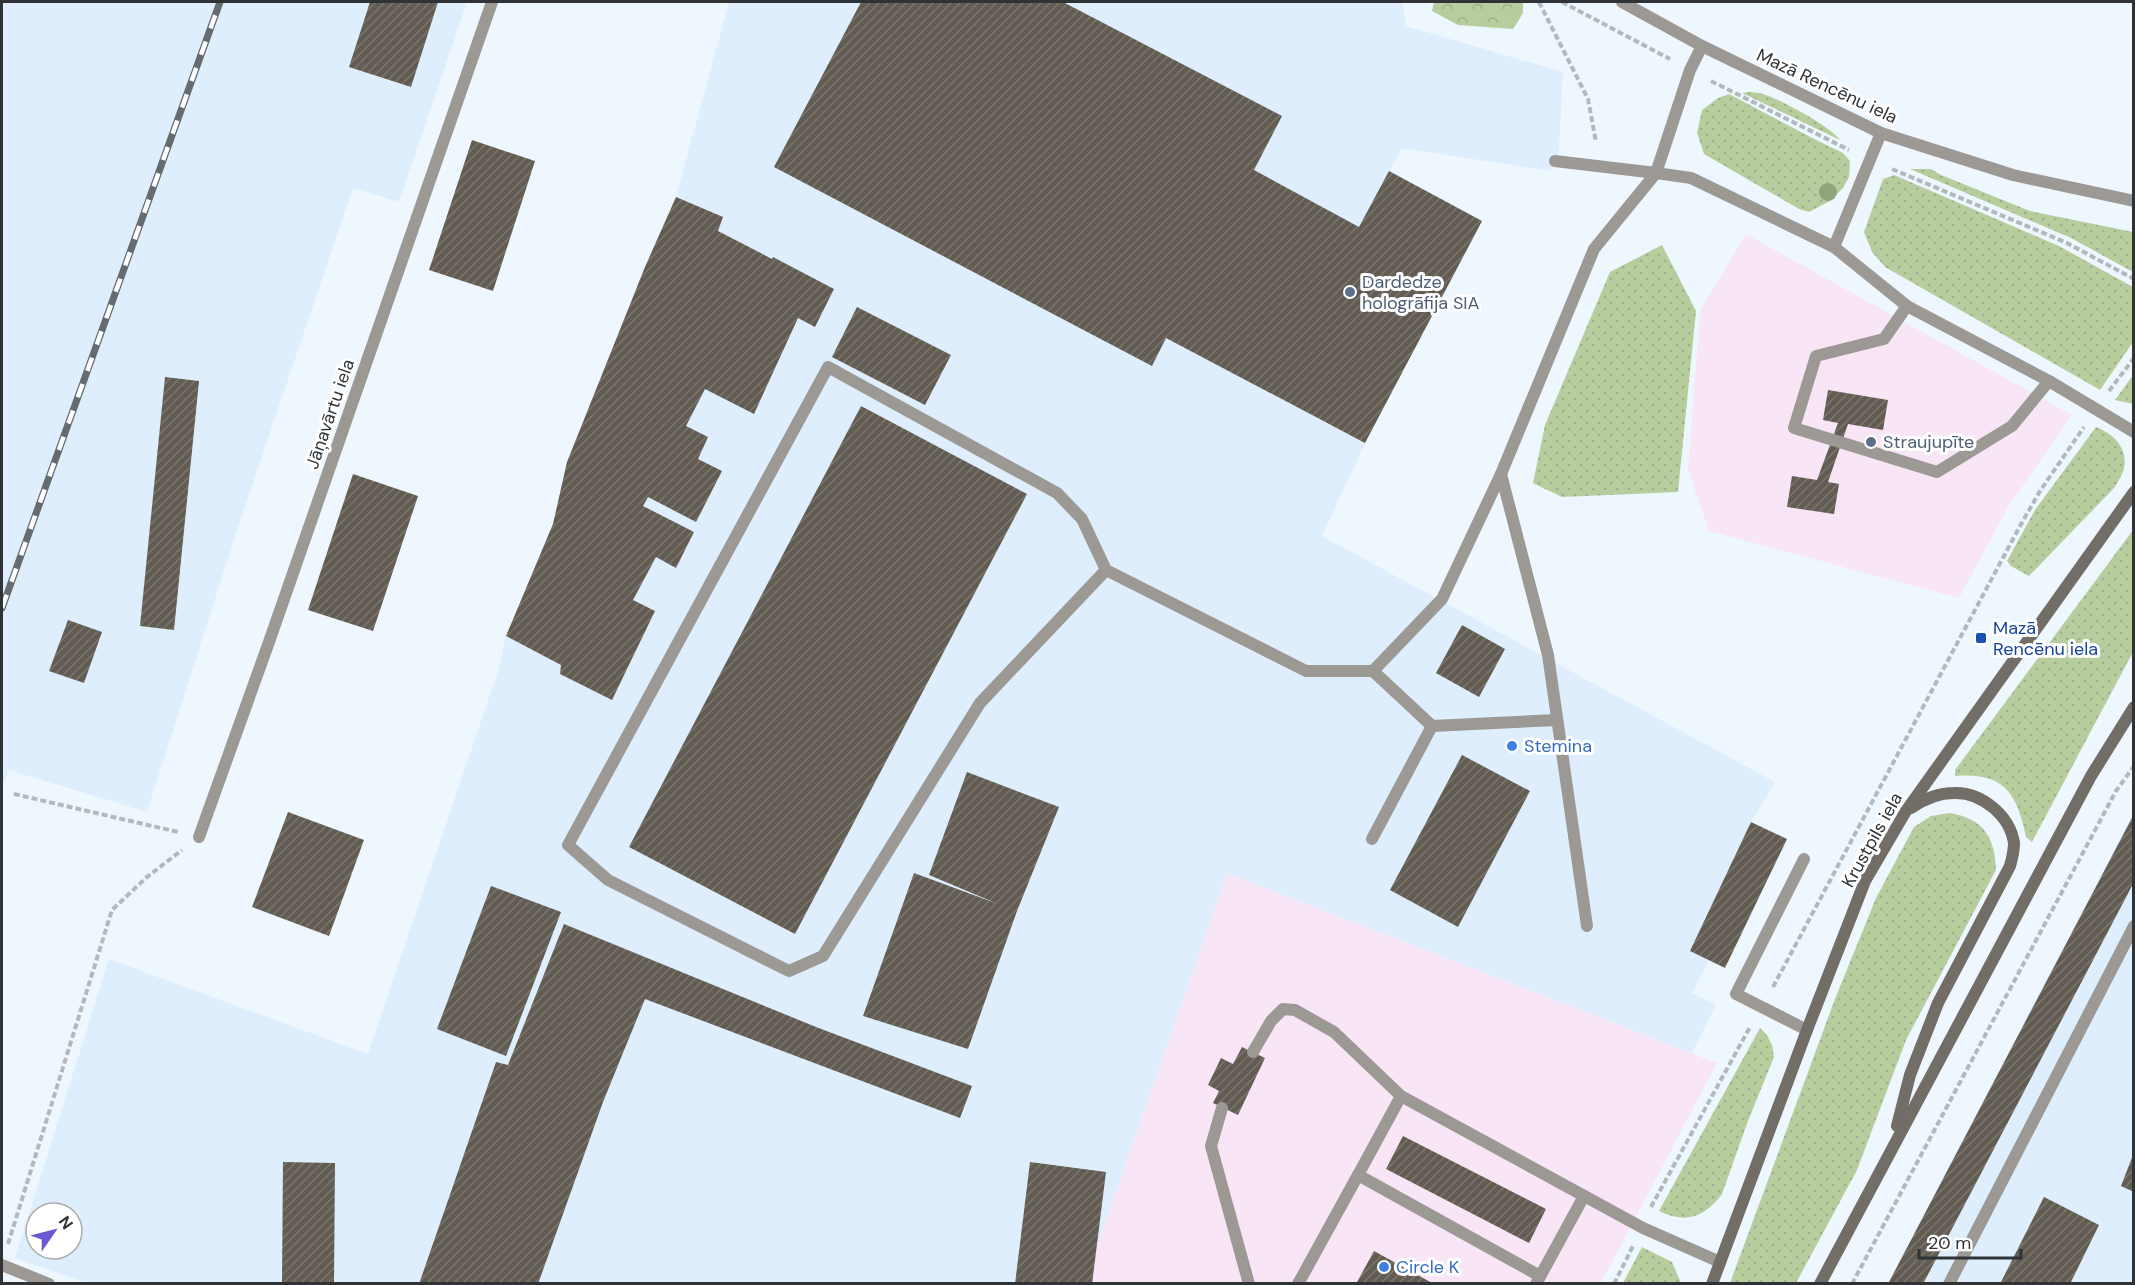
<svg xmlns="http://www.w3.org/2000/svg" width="2135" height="1285" font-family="'DM Sans',sans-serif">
<defs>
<pattern id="grass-dots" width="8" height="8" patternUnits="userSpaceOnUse" patternTransform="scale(1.5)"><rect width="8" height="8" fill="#b7cd9e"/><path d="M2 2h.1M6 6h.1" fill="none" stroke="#9eb089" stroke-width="1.8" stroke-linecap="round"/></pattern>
<pattern id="forest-crowns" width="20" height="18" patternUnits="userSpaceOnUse" patternTransform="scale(1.5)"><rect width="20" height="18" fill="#b7cd9e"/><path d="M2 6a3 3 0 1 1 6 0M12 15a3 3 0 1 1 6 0" fill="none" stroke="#9eb089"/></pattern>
<pattern id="building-hatch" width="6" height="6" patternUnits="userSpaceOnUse" patternTransform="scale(1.5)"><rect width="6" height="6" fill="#625c53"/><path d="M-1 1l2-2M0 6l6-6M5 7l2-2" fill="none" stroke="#7a766f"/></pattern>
</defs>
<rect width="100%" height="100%" fill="#eff7fe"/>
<g fill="#f8e5f5">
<path d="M1746,234L2072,415L2008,507L1959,598L1709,531L1688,470L1700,311Z"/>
<path d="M1227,873L1717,1063L1601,1283L1084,1284Z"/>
</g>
<g fill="#deeefc" fill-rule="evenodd">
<path d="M2,2H467L399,202L353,188L239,524L147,812L9,770L2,787Z"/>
<path d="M729,2H1402L1406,26L1563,72L1559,151L1551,171L1402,148L1389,171L1482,221L1365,443L1322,536L1775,782L1751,822L1690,951L1709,960L1692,993L1716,1005L1692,1053L1227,873L1084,1283L90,1284L15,1258L109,959L368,1054L498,671L506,636L553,524L567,462L645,267L676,197ZM36,1213H72V1249H36Z"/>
<path d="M2133,814V1283H1888Z"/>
</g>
<g fill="url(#grass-dots)">
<path d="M1749,92C1754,92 1759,93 1763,94C1780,99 1831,127 1840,140L1742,93Z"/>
<path d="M1729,94L1814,139L1843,153L1850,161L1849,177L1843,188L1830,201L1809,212L1799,209L1704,154L1697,133L1702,110L1718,98Z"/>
<path d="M1910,169H1931L1941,175L2030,211L2133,232V272L2071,238Z"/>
<path d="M1894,175L2059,246L2133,287V342L2100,390L1885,267L1872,252L1864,232L1883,179Z"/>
<path d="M1662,245L1696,311L1678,492L1562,497L1533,483L1545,425L1610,272Z"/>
<path d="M2133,375V404L2115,400Z"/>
<path d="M2096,427C2113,434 2128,447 2124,468C2123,474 2118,481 2115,487L2029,576L2011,566L2007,561L2035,510Z"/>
<path d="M2133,530V652L2032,842L2026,837C2017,793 2004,772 1955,776V770Z"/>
<path d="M1949,813C1983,818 1995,837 1996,870L1906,1040L1857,1170L1796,1283H1730L1835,999L1876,898L1914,827L1931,816Z"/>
<path d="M1760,1028L1767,1035L1772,1045L1774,1057L1748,1121L1722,1194C1704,1218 1685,1224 1659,1211Z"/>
<path d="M1642,1247L1672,1262L1681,1283H1623Z"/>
</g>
<path fill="url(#forest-crowns)" d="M1434,2H1523V13L1513,29L1458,25L1432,11Z"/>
<g fill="url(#building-hatch)">
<path d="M370,2H438L411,87L349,67Z"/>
<path d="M861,2H1063L1282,116L1254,170L1359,227L1389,171L1482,221L1365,443L1166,338L1152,366L774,167Z"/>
<path d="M472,140L535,161L493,291L429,270Z"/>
<path d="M676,197L723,217L718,231L772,259L773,257L834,289L815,327L798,318L754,414L705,389L686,426L708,437L698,459L722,471L696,522L648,497L643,506L694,532L676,568L656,557L633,600L655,611L612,700L560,674L561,665L506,636L553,524L567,462L645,267Z"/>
<path d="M857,307L951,355L925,405L832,357Z"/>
<path d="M165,377L199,381L174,630L140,626Z"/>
<path d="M1828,390L1888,400L1883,430L1848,424L1828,482L1839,484L1834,514L1787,507L1792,476L1817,480L1838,423L1823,420Z"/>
<path d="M861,406L1027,494L795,934L629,847Z"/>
<path d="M353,474L418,496L373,631L308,610Z"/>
<path d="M68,620L102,632L84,683L49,671Z"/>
<path d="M1462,625L1505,649L1479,697L1436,673Z"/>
<path d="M1462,755L1530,791L1458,927L1390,890Z"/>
<path d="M967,772L1059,807L1017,911L968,1049L863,1016L914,873L998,904L929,875Z"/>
<path d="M288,812L364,840L329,936L252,907Z"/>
<path d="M2134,814V882L1923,1284H1888Z"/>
<path d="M1751,822L1787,839L1725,968L1690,951Z"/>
<path d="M491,886L561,912L506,1056L437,1029Z"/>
<path d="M564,924L816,1027L972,1086L960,1118L645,999L603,1102L538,1284H419L496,1062L508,1065Z"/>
<path d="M1242,1047L1265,1058L1238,1115L1213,1103L1219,1091L1208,1085L1221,1058L1233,1064Z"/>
<path d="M1403,1136L1546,1209L1529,1243L1386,1169Z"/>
<path d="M2133,1155H2134V1192L2121,1186Z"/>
<path d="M283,1162L335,1163L334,1284H282Z"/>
<path d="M1030,1162L1106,1172L1092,1284H1015Z"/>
<path d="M2044,1197L2099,1225L2070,1284H2000Z"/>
<path d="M1374,1251L1434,1284H1356Z"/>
</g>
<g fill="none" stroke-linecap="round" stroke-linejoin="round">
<g stroke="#b2b9be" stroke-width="4" stroke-dasharray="6 3" stroke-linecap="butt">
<path d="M1539,2L1588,99L1596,142"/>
<path d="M1562,2L1670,59"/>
<path d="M1711,81L1849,150"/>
<path d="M1892,169L2067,243L2134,279"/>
<path d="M2109,391L2134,358"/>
<path d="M14,794L178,832"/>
<path d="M1773,987L2020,526L2040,491L2084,427"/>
<path d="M1651,1207L1750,1027"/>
<path d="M8,1244L112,910L147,877L182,850"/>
<path d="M1614,1284L1633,1246"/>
<path d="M1852,1284L2116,791L2134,766"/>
</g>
<g stroke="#9c9995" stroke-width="12">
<path d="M1702,46L1690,70L1656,173L1691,178L1834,247L1907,306L2049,381L2134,432"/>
<path d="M1555,161L1656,173"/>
<path d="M1834,247L1881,133"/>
<path d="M1907,306L1884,339L1816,356L1794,428L1937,472L2012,426L2049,381"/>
<path d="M1501,474L1548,655L1587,926"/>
<path d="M1106,570L980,703L823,956L789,971L608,880L568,845L828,367L1057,493L1082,519L1106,570L1306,671H1373L1442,599L1501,474L1594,249L1656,173"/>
<path d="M1373,671L1432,726L1557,720"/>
<path d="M1372,839L1432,726"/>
<path d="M1804,859L1736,994L1807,1030"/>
<path d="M1253,1052L1271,1021L1283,1009L1295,1010L1334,1032L1401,1096L1643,1228L1720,1262"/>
<path d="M1222,1108L1211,1146L1249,1284"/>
<path d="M1358,1175L1401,1096"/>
<path d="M1298,1284L1358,1175L1540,1276"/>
<path d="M1536,1284L1584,1196"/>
<path d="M1949,1284L2134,926"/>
</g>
<g stroke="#9c9995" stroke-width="12">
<path d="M1622,2L1702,46L1881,133L2013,175L2134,201"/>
<path d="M199,837L269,642L492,2"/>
<path d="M2,1265L49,1284"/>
</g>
<g stroke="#726d67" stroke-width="12">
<path d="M1897,1126L1910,1075L1938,1003L2010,866C2012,859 2014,850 2014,843C2010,816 1982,792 1954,793C1938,793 1924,799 1911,808"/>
<path d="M1712,1284L1807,1030L1865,881L1906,811L2134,492"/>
<path d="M1820,1284L2091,776L2134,707"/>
</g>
<g stroke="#656b6f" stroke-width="7">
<path id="rail" d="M2,608L220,2"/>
</g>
<use href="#rail" stroke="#fff" stroke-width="4.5" stroke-dasharray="14" stroke-linecap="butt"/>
</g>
<circle fill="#90a37d" cx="1828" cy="192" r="9"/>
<g fill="#5c6f8a" stroke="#fff" stroke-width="2">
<circle cx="1350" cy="292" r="6"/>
<circle cx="1871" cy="442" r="6"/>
</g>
<rect fill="#1a4fb4" stroke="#fff" stroke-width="2" x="1975" y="632" width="12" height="12" rx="3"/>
<g fill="#3f7fe0" stroke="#fff" stroke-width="2">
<circle cx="1512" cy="746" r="6"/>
<circle cx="1384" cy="1267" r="6"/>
</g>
<g text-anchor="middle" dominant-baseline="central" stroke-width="6" stroke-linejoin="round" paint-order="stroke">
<g font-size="18" fill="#2f3336" stroke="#fff">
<text transform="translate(1827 86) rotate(25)">Mazā Rencēnu iela</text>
<text transform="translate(330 414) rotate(-71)">Jāņavārtu iela</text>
<text transform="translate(1872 840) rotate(-61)">Krustpils iela</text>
</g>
<g font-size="18" fill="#4e5e75" stroke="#fff" text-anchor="start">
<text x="1362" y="282">Dardedze<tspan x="1362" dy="21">hologrāfija SIA</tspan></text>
<text x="1883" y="442">Straujupīte</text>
</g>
<g font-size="18" fill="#164399" stroke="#fff" text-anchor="start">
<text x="1993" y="628">Mazā<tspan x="1993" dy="21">Rencēnu iela</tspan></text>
</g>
<g font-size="18" fill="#366cbe" stroke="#fff" text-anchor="start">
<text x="1524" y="746">Stemina</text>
<text x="1396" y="1267">Circle K</text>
</g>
</g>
<rect width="2135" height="1285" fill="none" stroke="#2f3336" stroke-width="6"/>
<g transform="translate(54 1231) rotate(55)"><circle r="28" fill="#ffffff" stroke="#acadaf" stroke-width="1.5"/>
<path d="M0-4.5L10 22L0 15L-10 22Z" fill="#6858d1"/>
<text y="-9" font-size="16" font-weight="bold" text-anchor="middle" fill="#2f3336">N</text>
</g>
<path d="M1919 1249v9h102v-9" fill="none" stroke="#2f3336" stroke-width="3"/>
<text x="1928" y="1249" font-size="18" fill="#2f3336" stroke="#ffffff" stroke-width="4.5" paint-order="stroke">20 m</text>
</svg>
